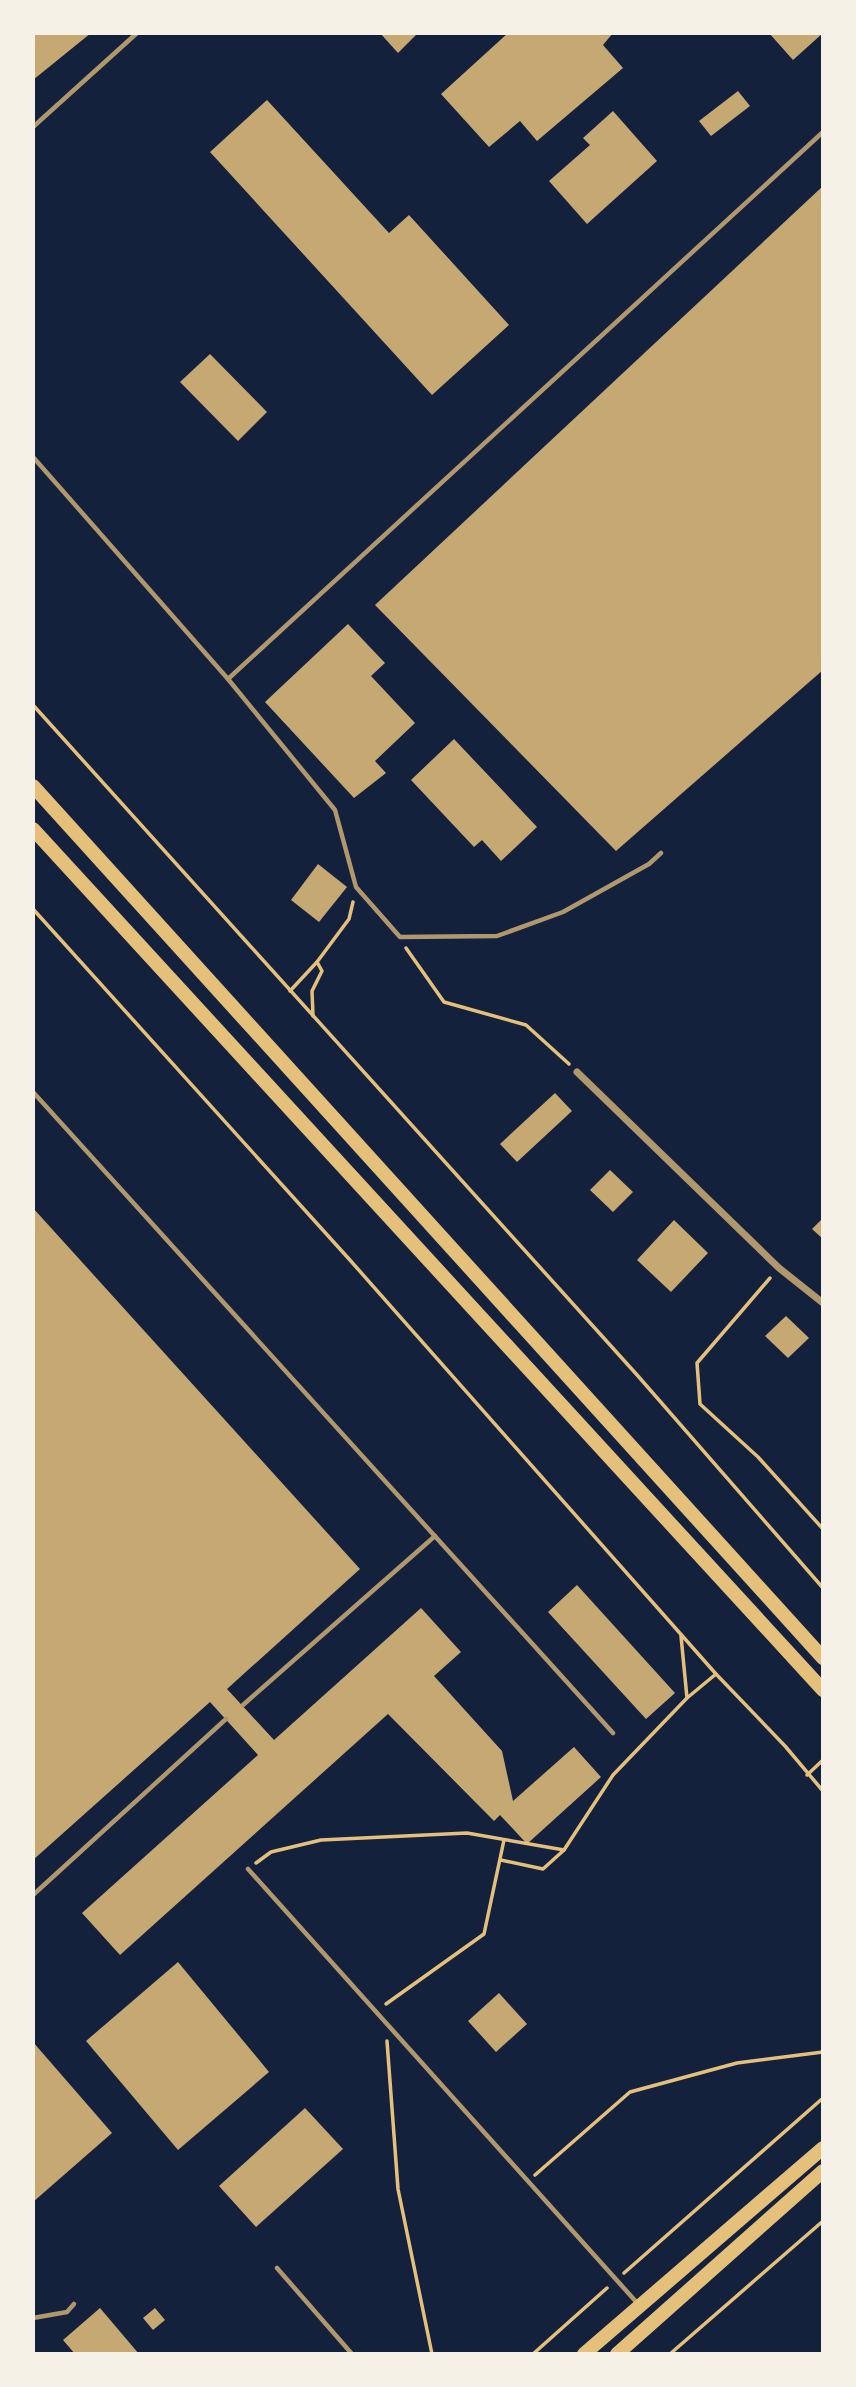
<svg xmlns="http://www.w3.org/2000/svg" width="856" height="2387" font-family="Raleway,sans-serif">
<rect width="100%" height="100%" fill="#14213d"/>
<g fill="#c6a872">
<path d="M33,33H91L33,80Z"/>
<path d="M380,33H418L398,53Z"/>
<path d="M508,33H613L603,45L623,68L537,141L520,121L489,147L441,94Z"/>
<path d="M769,33H823L793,60Z"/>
<path d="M738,91L750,106L711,136L699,121Z"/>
<path d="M267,100L389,233L409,215L509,325L432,395L210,152Z"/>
<path d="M613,111L657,161L587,224L549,181L590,145L583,138Z"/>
<path d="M823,186V670L616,851L375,605Z"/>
<path d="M210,354L267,412L238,441L180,382Z"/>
<path d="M348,624L385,663L371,676L415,723L375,761L386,773L354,798L265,702Z"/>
<path d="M454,739L537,827L501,861L482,840L474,847L411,780Z"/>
<path d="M318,864L347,887L319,922L291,900Z"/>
<path d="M555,1093L572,1111L517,1162L500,1144Z"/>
<path d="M610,1170L633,1192L613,1212L590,1190Z"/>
<path d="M33,1208L360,1569L227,1689L274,1740L421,1608L461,1652L434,1676L502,1751L513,1801L574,1747L601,1777L527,1844L500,1815L494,1821L388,1714L120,1955L82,1913L258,1755L210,1702L33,1860Z"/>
<path d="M823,1218V1239L812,1229Z"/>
<path d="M674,1220L708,1253L671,1292L637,1260Z"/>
<path d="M786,1316L809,1338L788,1358L765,1336Z"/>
<path d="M577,1585L675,1693L646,1719L548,1612Z"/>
<path d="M178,1962L269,2072L178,2150L86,2041Z"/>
<path d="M499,1993L527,2024L496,2052L468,2021Z"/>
<path d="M33,2042L112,2133L33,2202Z"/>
<path d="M305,2108L343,2149L256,2227L219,2186Z"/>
<path d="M100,2308L139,2354H75L63,2340Z"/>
<path d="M155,2308L165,2320L153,2330L143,2318Z"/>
</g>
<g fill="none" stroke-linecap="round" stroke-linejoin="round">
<g stroke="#e5c07b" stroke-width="3.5">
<path d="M33,705L638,1376L823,1588"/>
<path d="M33,909L349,1259L716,1674L785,1746L823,1791"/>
<path d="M406,948L444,1002L526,1025L569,1064"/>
<path d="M290,991L317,962"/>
<path d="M313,1016L312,991L322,971L317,962L349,919L353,902"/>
<path d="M770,1278L697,1363L700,1404L758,1457L823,1529"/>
<path d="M687,1698L716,1674"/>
<path d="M807,1775L823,1760"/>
<path d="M501,1860L543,1869L564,1850"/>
<path d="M256,1863L271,1852L321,1840L467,1833L564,1850L613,1775L687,1698L681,1636"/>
<path d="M386,2004L484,1934L504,1840"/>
<path d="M387,2041L398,2189L432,2354"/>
<path d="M535,2175L630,2092L737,2063L823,2052"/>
<path d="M624,2273L823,2098"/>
<path d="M533,2354L607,2288"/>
<path d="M670,2354L823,2221"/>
</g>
<g stroke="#b1986c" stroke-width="4.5">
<path d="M33,127L137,33"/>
<path d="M33,457L228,679L335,810L356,887L400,937L497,936L563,912L649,864L661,853"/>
<path d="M228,679L823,132"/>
<path d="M33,1092L613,1733"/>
<path d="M243,1705L435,1536"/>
<path d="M248,1869L639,2305"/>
<path d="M33,1895L226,1719"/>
<path d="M277,2268L352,2354"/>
<path d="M33,2318L67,2312L74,2304"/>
</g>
<path stroke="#b1986c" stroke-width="7" d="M577,1072L779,1268L823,1303"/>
<g stroke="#e5c07b" stroke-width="14">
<path d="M33,786L823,1658"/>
<path d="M33,829L823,1690"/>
<path d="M584,2354L823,2148"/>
<path d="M617,2354L823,2171"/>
</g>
</g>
<rect width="856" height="2387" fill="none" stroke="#f6f1e7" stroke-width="70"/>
</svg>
